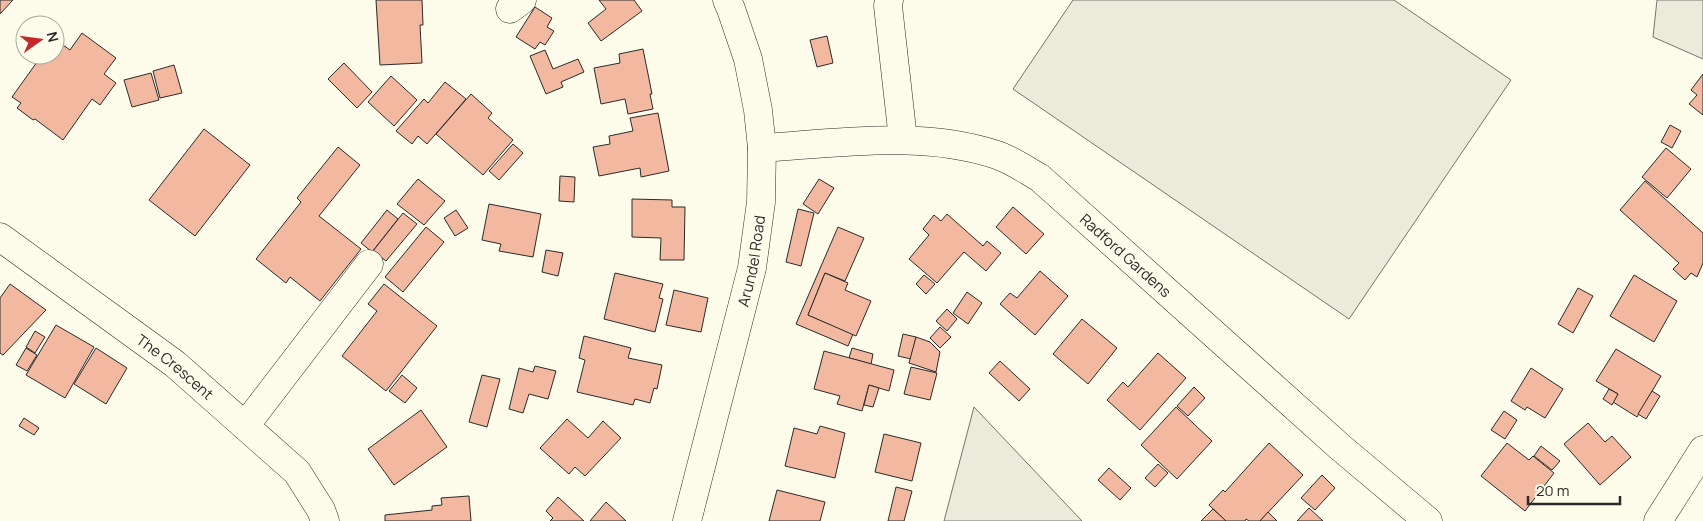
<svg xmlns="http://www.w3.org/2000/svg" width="1703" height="521" font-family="Manrope,sans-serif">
<rect width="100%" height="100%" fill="#fdfbea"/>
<g fill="#ecebdb" stroke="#74746e">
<path d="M1073,0H1394L1511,80L1349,319L1013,89Z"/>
<path d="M1657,0H1703V59L1653,37Z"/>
<path d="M974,407L1082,521H944Z"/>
</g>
<g fill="#f2b8a0" stroke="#2b2b2b">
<path d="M0,0H13L0,14Z"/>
<path d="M376,0H422L423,25H420L422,63L380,65Z"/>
<path d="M599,0H634L642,11L601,41L588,23L606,9Z"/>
<path d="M535,7L552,18L547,27L554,31L545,45L540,42L535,49L516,37Z"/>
<path d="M82,33L116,58L104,74L116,83L100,105L92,99L63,140L35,119L33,120L17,108L21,103L12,97L42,55H55V51L58,53L63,45L70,50Z"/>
<path d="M827,36L833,63L817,67L810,40Z"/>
<path d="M643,49L652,94H650L653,109L628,114L625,99L601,104L594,68L620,63L619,54Z"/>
<path d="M545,50L553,69L578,59L584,72L561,82L563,87L546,94L530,56Z"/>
<path d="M344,63L372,92L357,108L328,79Z"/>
<path d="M174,65L182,93L160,98L153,71Z"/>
<path d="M151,73L159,100L132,107L124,80Z"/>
<path d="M1703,74V115L1689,104L1697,95L1691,90Z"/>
<path d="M391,76L417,100L394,126L368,102Z"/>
<path d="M445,82L466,99L427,144L418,136L412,144L396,131L424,99L428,103Z"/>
<path d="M471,94L492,113L488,118L513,140L483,175L436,134Z"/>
<path d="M658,113L669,171L641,177L640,168L599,176L593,147L610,144L609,136L633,131L630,118Z"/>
<path d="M1670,125L1681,131L1672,148L1661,142Z"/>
<path d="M204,129L250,165L195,236L149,200Z"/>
<path d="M513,144L523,153L499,180L489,171Z"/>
<path d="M338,147L360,165L319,216L361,249L320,301L290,277L286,283L256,259L301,202L297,198Z"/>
<path d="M1666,148L1691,169L1667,198L1642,177Z"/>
<path d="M560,176L575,177L574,202L559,201Z"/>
<path d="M418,179L445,201L424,225L397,204Z"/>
<path d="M819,179L834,188L818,214L803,204Z"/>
<path d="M1645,181L1703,233V263L1697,277L1691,273L1685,280L1673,269L1679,263L1620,210Z"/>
<path d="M632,199L672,200V207H685L684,260H660L661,238L632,237Z"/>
<path d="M489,204L541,214L533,257L499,251L501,244L482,240Z"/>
<path d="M1013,207L1044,234L1026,254L996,227Z"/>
<path d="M798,209L814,213L801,266L786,262Z"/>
<path d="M387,210L398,219L372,252L361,243Z"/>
<path d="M456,210L468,228L455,236L444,218Z"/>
<path d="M403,213L417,224L386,261L373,251Z"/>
<path d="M947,214L983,246L987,241L1001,253L986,271L964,252L937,283L909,259L929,235L923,229L934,215L941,221Z"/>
<path d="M426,227L444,242L403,292L385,277Z"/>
<path d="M838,227L864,238L845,281L825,273L808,315L853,334L848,346L796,324Z"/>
<path d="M546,250L563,253L558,276L542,272Z"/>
<path d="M1040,271L1068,296L1035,335L1000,304L1010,293L1017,298Z"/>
<path d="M615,273L663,284L659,298L663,299L655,332L604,319Z"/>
<path d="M825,273L848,283L845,290L871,301L856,336L808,315Z"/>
<path d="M924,275L935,284L926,294L916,284Z"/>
<path d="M1634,275L1677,301L1654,342L1610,316Z"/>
<path d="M10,284L46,310L3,355L0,353V298Z"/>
<path d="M384,284L437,326L386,391L342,356L377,311L368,304Z"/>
<path d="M1578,288L1593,296L1573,333L1558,324Z"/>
<path d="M674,290L708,298L701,332L666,325Z"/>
<path d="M967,292L982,303L968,324L953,313Z"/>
<path d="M947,309L957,319L947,331L936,321Z"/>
<path d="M1082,319L1117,348L1088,384L1053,354Z"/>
<path d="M56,325L94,347L65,398L26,375Z"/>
<path d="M940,327L951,337L940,348L930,338Z"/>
<path d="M35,331L45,337L35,353L26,347Z"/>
<path d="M903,334L916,337L911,359L898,356Z"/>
<path d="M584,336L631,348L628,358L662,365L657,389L654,388L650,403L635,399L633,405L577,392L585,360L579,358Z"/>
<path d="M916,337L930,342L940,352L936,372L909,363Z"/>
<path d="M26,348L37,355L27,371L16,365Z"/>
<path d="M96,348L127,368L106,404L74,384Z"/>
<path d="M852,348L873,354L871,364L849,358Z"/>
<path d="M1616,349L1661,376L1637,417L1613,402L1618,394L1596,381Z"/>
<path d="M824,351L894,370L889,391L869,385L862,411L837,404L840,396L814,389Z"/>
<path d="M1158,353L1186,378L1140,430L1107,400L1123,382L1128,387Z"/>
<path d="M1000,361L1030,389L1019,401L989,373Z"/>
<path d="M535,366L556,371L548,399L529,394L523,413L509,409L519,368L533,372Z"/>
<path d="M911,367L937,373L930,400L904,394Z"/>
<path d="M1531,368L1563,389L1545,418L1527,407L1525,410L1511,401Z"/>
<path d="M402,375L417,388L405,403L389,391Z"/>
<path d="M482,375L500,379L487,427L469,422Z"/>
<path d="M869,385L879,388L873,407L864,405Z"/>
<path d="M1194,387L1205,398L1188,416L1177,406Z"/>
<path d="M1609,389L1618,394L1612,405L1603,399Z"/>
<path d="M1652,391L1660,396L1646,419L1638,414Z"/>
<path d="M1176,407L1212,441L1177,479L1141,445Z"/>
<path d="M421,410L447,447L394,485L368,449Z"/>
<path d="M1504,411L1517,420L1505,439L1491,430Z"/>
<path d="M24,418L39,428L34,435L19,426Z"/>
<path d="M567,419L588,438L603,421L621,438L585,476L575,467L569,474L540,448Z"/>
<path d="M1588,423L1605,442L1612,436L1631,457L1600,485L1564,444Z"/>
<path d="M820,426L845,433L835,478L785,466L794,428L817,434Z"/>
<path d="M884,434L921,443L912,481L875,472Z"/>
<path d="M1269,443L1303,475L1260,521H1249L1246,519L1245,521H1226L1209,505L1223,490L1225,492Z"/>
<path d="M1507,443L1529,460L1533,456L1554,473L1525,511L1481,476Z"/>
<path d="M1541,446L1560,461L1552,470L1534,456Z"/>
<path d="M1158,464L1168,473L1155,487L1145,478Z"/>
<path d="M1109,468L1131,488L1120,500L1098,480Z"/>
<path d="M1322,475L1335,488L1315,510L1301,498Z"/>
<path d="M896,487L912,491L904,521H888Z"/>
<path d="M777,490L825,502L820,521H769Z"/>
<path d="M469,496L471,521H385V515L432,510V506L442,505L441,498Z"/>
<path d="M558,497L584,521H550L553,518L546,511Z"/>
<path d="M606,502L626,521H590Z"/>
<path d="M1309,508L1323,521H1297Z"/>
<path d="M1213,509L1226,521H1201Z"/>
<path d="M1268,512L1277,521H1260Z"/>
</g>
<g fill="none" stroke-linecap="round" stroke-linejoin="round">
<g stroke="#2b2b2b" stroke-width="29">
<g id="minor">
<path d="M889,0L888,6L903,139"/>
<path d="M510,9L522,0"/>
<path id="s1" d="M762,148C838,143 923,130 997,155C1012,160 1026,170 1040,178L1340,447L1428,521"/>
<path id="s2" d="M0,237L175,364L297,472L321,510L325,521"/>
<path d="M245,426L369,264"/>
<path id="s3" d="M687,521L752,268L761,202L762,148L758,110L748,59L731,9L727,0"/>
<path d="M1658,521L1703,450"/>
</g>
</g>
<use href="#minor" stroke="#fdfbea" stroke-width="28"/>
</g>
<g text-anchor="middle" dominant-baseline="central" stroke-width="4" stroke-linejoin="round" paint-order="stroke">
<g font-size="15" fill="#2b2b2b" stroke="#fdfbea">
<text stroke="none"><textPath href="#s1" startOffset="401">Radford Gardens</textPath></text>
<text stroke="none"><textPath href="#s3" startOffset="268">Arundel Road</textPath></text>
<text stroke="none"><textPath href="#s2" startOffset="218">The Crescent</textPath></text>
</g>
</g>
<g transform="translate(40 40) rotate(76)"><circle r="24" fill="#fdfbea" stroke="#a9a89e"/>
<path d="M0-4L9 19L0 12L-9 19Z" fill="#c62828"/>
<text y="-8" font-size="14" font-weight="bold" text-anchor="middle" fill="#2b2b2b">N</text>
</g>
<path d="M1528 496v8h92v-8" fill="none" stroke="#2b2b2b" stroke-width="2.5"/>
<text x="1536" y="496" font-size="15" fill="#2b2b2b" stroke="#fdfbea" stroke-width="4" paint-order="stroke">20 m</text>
</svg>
